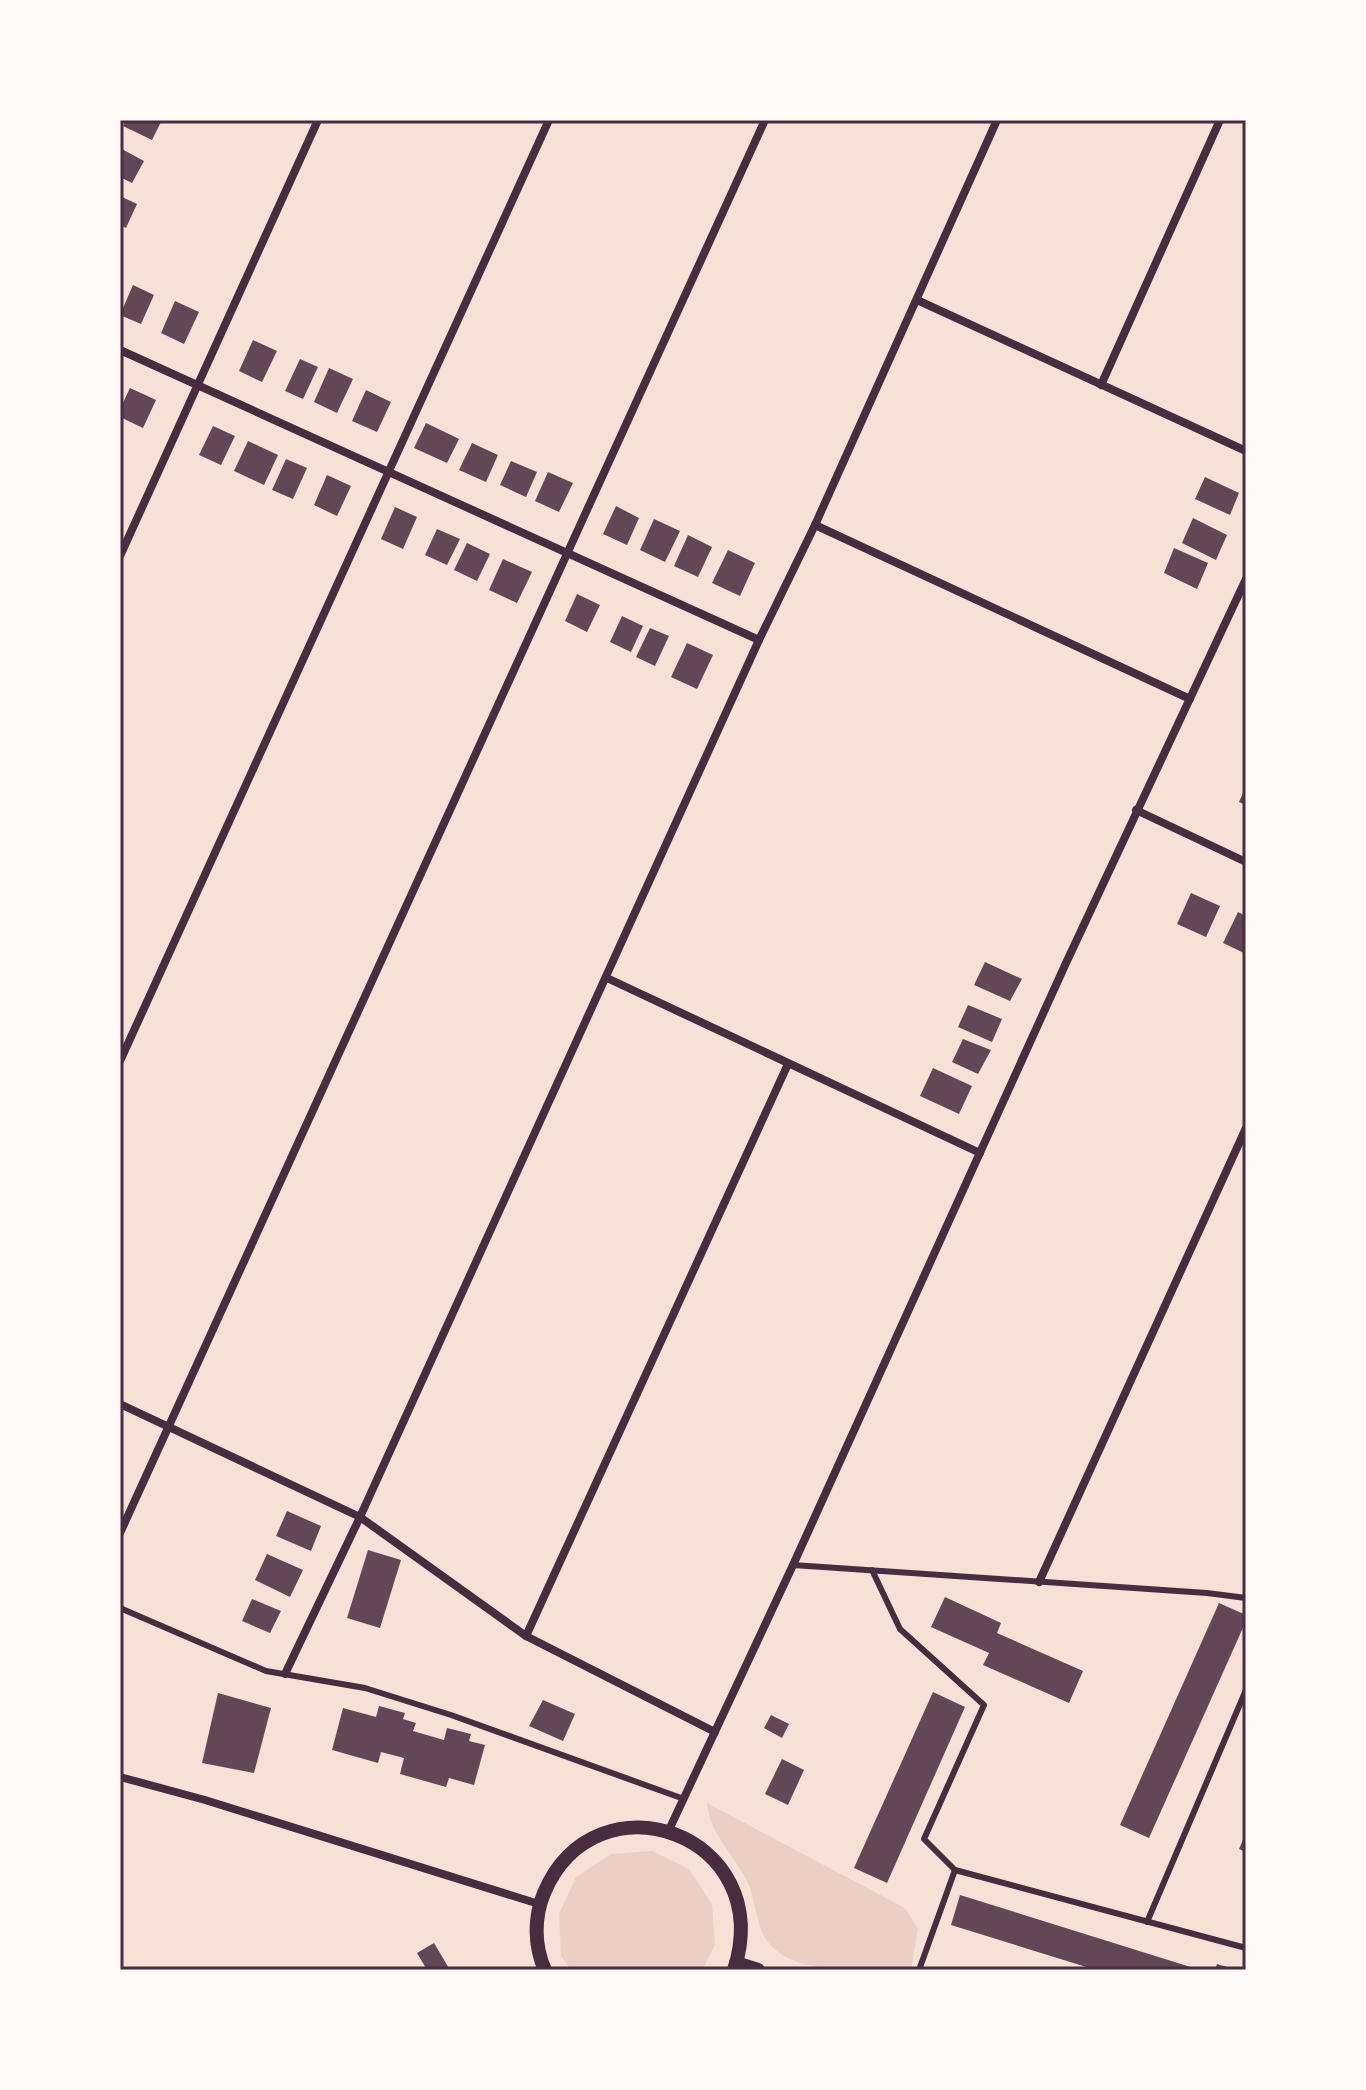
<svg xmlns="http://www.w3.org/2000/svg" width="1366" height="2090" font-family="'Exo 2',sans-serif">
<rect width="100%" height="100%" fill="#f7e1d7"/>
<g fill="#ebcfc5">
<path d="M707,1803L905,1908L918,1929L911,1970C871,1970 789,1978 765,1938C755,1921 756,1897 746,1879C733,1854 709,1832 707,1803Z"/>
<path d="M652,1851L689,1869L712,1904L715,1945L702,1970H571L561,1956L559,1914L576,1877L611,1854Z"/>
</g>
<g fill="#644757">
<path d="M126,120H162L152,140L123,126Z"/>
<path d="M120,148L144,161L132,183L120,177Z"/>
<path d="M120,196L137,204L126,228L120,225Z"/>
<path d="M133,285L154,295L141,324L120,315Z"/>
<path d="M175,301L199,312L184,344L161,333Z"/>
<path d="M253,340L277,351L262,382L239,371Z"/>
<path d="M300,359L318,367L303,399L285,391Z"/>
<path d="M329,368L353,379L337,413L314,402Z"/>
<path d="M130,388L156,400L143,428L120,417V409Z"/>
<path d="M366,390L391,402L377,432L352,421Z"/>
<path d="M426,423L459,439L447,463L414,448Z"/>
<path d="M213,426L235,436L221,465L199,455Z"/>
<path d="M248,441L278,455L264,485L234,471Z"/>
<path d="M472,443L498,455L486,482L459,470Z"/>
<path d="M286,459L307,468L293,499L272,490Z"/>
<path d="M511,461L537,472L526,497L500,485Z"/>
<path d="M548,472L573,483L559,512L535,501Z"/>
<path d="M327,475L351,486L337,516L314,505Z"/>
<path d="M1205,477L1239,493L1230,515L1195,499Z"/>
<path d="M616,506L639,518L627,545L603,534Z"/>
<path d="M395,507L417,517L403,549L381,539Z"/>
<path d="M1193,518L1227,535L1216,560L1182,543Z"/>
<path d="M654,519L680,531L665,562L640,550Z"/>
<path d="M437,529L460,539L447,565L425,555Z"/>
<path d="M688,535L712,547L698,577L674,566Z"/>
<path d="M467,543L490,554L477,581L454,570Z"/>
<path d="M1174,548L1208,563L1197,589L1164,573Z"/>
<path d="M728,550L755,563L740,596L712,583Z"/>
<path d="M503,559L532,572L517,603L489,590Z"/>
<path d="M577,594L600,605L587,632L565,621Z"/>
<path d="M622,616L643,626L631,652L610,642Z"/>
<path d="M650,628L669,636L655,666L636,657Z"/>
<path d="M687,643L713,655L697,689L671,677Z"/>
<path d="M1246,786V805L1239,802Z"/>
<path d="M1191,893L1220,906L1206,937L1177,924Z"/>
<path d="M1238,912L1246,916V954L1223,943Z"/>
<path d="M985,962L1022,979L1010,1001L974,985Z"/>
<path d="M968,1005L1002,1019L992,1042L958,1027Z"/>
<path d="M963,1039L991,1050L978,1074L952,1062Z"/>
<path d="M933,1068L972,1086L959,1114L920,1096Z"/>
<path d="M287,1511L321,1526L311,1551L276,1536Z"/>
<path d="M368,1550L401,1560L380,1628L347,1618Z"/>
<path d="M267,1554L303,1570L290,1597L255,1580Z"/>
<path d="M945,1597L1001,1623L997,1633L1083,1671L1069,1703L983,1665L989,1653L931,1627Z"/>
<path d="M252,1599L281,1611L270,1633L242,1621Z"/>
<path d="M1219,1603L1246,1615V1621L1149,1838L1120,1825Z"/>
<path d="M933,1692L965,1707L887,1883L854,1868Z"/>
<path d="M218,1693L271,1708L254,1773L202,1763Z"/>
<path d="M543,1700L575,1714L563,1741L529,1726Z"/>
<path d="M379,1706L405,1713L403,1719L416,1723L413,1731L444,1740L447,1728L471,1734L469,1741L485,1745L474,1785L449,1778L446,1787L400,1774L404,1758L381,1752L378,1763L332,1750L343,1708L376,1717Z"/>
<path d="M771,1715L789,1724L782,1738L764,1728Z"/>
<path d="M782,1759L804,1770L788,1805L765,1794Z"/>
<path d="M1246,1833V1852L1239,1849Z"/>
<path d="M960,1895L1197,1969V1970H1096L951,1925Z"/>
<path d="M434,1943L450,1970H427L417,1953Z"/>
<path d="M1217,1964L1234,1969V1970H1215Z"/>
</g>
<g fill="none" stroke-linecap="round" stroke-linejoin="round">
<g stroke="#4a2c40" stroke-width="6">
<path d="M793,1565L1207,1593L1246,1598"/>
<path d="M872,1570L900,1629L984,1705L924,1839L955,1870"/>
<path d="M120,1608L266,1671L365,1688L451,1715L684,1799"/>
<path d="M1147,1922L1246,1690"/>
<path d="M919,1970L955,1870L1246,1948"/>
</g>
<g stroke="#4a2c40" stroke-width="8">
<path d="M917,300L1246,451"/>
<path d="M120,350L759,640"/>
<path d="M1101,385L1220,120"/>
<path d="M815,525L1190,699"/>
<path d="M120,556L318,120"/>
<path d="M1136,810L1246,862"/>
<path d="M607,978L980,1153"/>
<path d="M120,1061L549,120"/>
<path d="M120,1404L360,1517L526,1636L715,1732"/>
<path d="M120,1533L765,120"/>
<path d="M1039,1582L1246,1128"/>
<path d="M526,1636L788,1064"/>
<path d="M285,1674L360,1517L759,640L815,525L997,120"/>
<path d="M120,1777L205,1800L539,1904"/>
<path d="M668,1832L793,1565L1066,963L1246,579"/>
</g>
<g stroke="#4a2c40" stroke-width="14">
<path d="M736,1963L758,1970"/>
<path d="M545,1970C534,1946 534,1917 544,1893C596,1770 778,1834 734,1970"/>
</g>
</g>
<rect width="1366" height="2090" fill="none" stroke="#fffaf5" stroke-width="244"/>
<rect x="122" y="122" width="1122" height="1846" fill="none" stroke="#4a2c40" stroke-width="3"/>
</svg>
